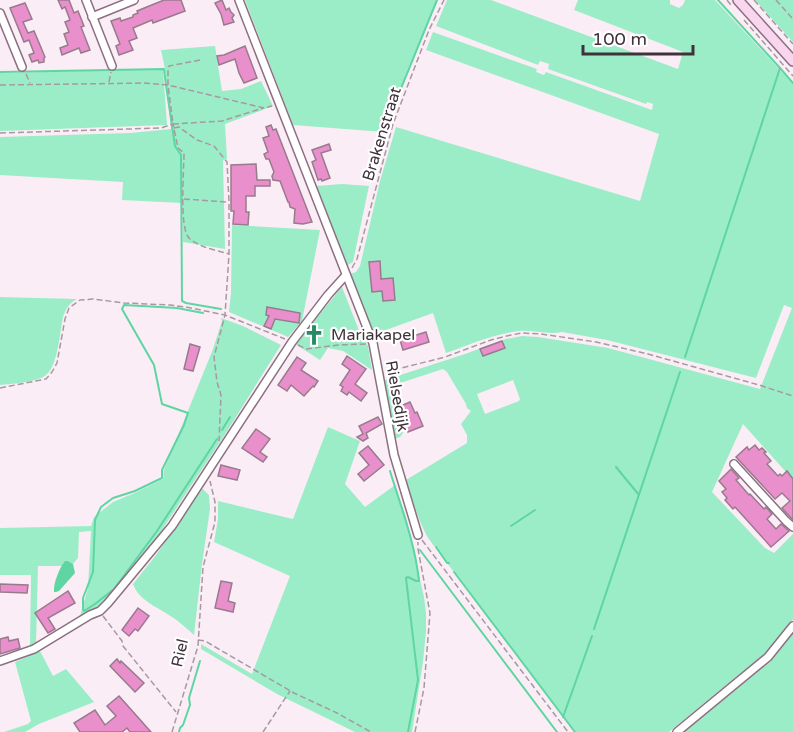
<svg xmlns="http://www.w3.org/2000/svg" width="793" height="732" font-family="'Varela Round',sans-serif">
<rect width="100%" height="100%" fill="#fbedf5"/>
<g fill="#9bedc7" fill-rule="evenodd">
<path d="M245,0H438L408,68L384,132L293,125Z"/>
<path d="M447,0H491L678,69L683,52L574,10L578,0H670V4L679,8L683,5L685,0H715L793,84V480L743,424L712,492L765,548L774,553L793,534V619L776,642L764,654L669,732H576L428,538C418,520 412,500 406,480L467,443V435L461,424L471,411L467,408L466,404L447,372L443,369L397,384L393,388L403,433L400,437L394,439L385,380L465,354L506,339L522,336L538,337L608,348L760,389L792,308L784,305L756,378L607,340L562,332C548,335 534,330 519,331C494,334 470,344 446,353L433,313L372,335L350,274L356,272L360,266L380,181L396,127L640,201L659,134L426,50L433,32L537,69L536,72L544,75L546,72L652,110L653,104L647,102L646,104L548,69L549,64L540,61L538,65L436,26ZM513,380L520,399L519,401L485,414L477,394Z"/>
<path d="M755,0H793V42Z"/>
<path d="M215,46L222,91L241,89L261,81L273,106L225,124L227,159L223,160L225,249L183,242L182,203L122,200L123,182L0,175V137L130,133L171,129L165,69L161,50Z"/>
<path d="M163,69L167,125L0,131V73Z"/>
<path d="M342,184L369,186L353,262L348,265L346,264L316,186Z"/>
<path d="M232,225L320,230L302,321L288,337L229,312L231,293Z"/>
<path d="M342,287L360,333L368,346L372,370L343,351L328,348L320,360L295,344Z"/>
<path d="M0,297L77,299C69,303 66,309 63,317C60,331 58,366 46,375C38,382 11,384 0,385Z"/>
<path d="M221,318L243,326L281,345L224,436L156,539L121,583L105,600L97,607L80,616L88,588L91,531L79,532L78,558L73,564L68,561L62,566H38L36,644L30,646L31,575H0V528L91,526L94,517L113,502L137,492L163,479L164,470L213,349L222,321Z"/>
<path d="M328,427L360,441L345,484L365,507L395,485L406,517L424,597L426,613V631L423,662L412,732H355L277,694L201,649V644L252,674L290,576L214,542L218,519V501L293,519Z"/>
<path d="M202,489H203L209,495L210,509L202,564L194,635C187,629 180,622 172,617C158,607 139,601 133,584L156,555Z"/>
<path d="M793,633V732H684L772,660Z"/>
<path d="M40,651L53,676L66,669L94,702L39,724L25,732H4L28,724L31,721L15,662Z"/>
</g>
<path fill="#5ed5a3" d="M65,561H68L73,564L75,573L59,591L56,592H54C53,583 60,567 65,561Z"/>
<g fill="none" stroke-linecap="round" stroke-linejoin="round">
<g stroke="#5ed5a3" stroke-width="2">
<path d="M718,0L780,68"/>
<path d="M0,72L164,69L166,85"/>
<path d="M166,85L175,146L181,155L182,301L186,303L221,309"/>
<path d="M384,130L437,0"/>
<path d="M203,313L177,308L124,305L122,309L154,365L162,404L188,413L184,425L162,470V478L135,491L113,498L101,507L95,520L93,572L83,598V609L84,611L95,604L114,589L157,531L217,439"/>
<path d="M685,357L780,68L793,83"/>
<path d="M222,430L230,417"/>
<path d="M616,467L639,495"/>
<path d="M390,471C401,507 415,543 419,581H416L408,577L406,578L418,680L408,732"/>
<path d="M511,526L535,510"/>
<path d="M436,547L447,563H449"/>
<path d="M420,550L557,732"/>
<path d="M454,572L575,732"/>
<path d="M594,629L680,372"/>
<path d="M563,717L592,636"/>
<path d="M179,732L180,728L183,725L190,705L189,698L200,661"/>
</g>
</g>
<g fill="#e990cc" stroke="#987a8d" stroke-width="1.5">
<path d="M58,0H69L74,13L78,11L84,26L81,27L90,50L81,53L79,48L62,55L60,48L68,45L64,34L69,32L65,22L70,20L65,7L62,9Z"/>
<path d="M164,0H181L185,11L153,23L152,20L133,28L137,38L129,41L133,50L119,55L116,46L120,44L111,21L120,18L121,21L133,17V15L138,13L137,11Z"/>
<path d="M222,0L226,10L229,8L231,12L234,15L232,18L234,22L224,25L221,14L215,3Z"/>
<path d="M25,3L32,19L23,22L28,33L34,31L45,57L44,58V62L39,63L38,60L32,62L29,55L34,53L29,40L24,42L10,8Z"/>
<path d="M245,46L257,78L244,83L239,73L235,59L219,65L217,56L224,55Z"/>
<path d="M271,125L273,130L276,129L312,222L303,224L294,223L295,209L290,207L289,202H288L280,181L273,180L272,176L274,172L269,159H266L264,154L268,152L263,138L269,136L266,127Z"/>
<path d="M329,144L331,150L321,153L330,178L322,181L321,179L318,180L312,162L316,160L312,150Z"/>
<path d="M256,164L257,180H270V186H255V196H246V212H249L248,225L233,224L234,211H231V165Z"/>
<path d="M380,261L381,279L393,278L395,300L383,301L382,291L372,292L369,262Z"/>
<path d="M267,307L300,313L299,323L275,319L271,329L264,326L269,316L266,315Z"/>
<path d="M426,332L429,342L403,350L400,340Z"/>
<path d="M502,341L505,348L483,356L480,349Z"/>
<path d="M190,344L200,347L193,371L184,369Z"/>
<path d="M347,356L366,369L355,384L367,393L361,401L349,392L347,395L341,391L343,387L340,385L350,370L342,364Z"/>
<path d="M297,357L306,363L301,370L318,381L314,387L313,386L304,396L291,385L287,391L278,385Z"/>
<path d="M410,402L415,413L417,412L423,426L408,432L402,418L405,417L401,406Z"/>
<path d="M378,417L382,424L366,433L368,438L363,441L357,437L363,434L359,426Z"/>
<path d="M256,429L270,439L260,452L267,457L263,462L242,448Z"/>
<path d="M755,445L759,450L762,448L766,452L764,453L771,461L767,464L778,476L780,474L782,476L787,471L793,479V520L782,508L790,501L782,493L775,499L736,457L747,447L749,450Z"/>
<path d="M368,446L384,465L364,481L358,474L369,465L359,453Z"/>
<path d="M221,465L240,470L237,480L218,476Z"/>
<path d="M731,469L739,478L736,480L749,495L750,494L764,509L766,507L772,514L767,519L776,529L781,524L789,531L771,547L735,507L733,509L725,500L727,498L722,492L726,489L719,481Z"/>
<path d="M221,581L232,583L228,601L235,603L233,612L215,608Z"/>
<path d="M0,584L28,585L27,593L0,592Z"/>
<path d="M68,591L75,603L48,618L55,629L48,633L35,613Z"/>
<path d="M138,608L149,616L138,631L135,629L129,636L122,630Z"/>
<path d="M8,637L9,641L18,639L20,648L0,654V639Z"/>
<path d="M117,659L120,663L121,661L144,683L135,692L110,666Z"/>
<path d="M119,696L151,732H130L127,728L122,732H80L74,723L95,710L105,725L116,716L107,706Z"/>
</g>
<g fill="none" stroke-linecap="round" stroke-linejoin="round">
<g stroke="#8d6f82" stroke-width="10">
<g id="minor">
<path d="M86,0L112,66"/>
<path d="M239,0L373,343L394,455L418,535"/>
<path d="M0,13L22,67"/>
<path d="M92,17L134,0"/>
<path d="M734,464L786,521L793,527"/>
<path d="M0,661L34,649L90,615L100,611L108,603L172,526L292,342L328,295L346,275"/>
<path d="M677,732L768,657L793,626"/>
</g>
</g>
<g stroke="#8d6f82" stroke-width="12">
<path id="secondary" d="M738,0L793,61"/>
</g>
<g stroke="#a799a1" stroke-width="1.5" stroke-dasharray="6 3" stroke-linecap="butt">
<path d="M727,0L731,5"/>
<path d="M754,0L793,44"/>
<path d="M776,0L793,19"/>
<path d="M744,20L793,76"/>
<path d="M200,60L169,66L168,68V85L173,124L222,121L263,108"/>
<path d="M26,74L30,83"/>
<path d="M109,82L111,72"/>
<path d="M0,85L144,83L168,85L264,108L272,106"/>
<path d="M174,128L179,127L197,140L214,146L227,162L229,202V254L225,315L214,357L217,382L221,395L219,441"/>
<path d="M0,133L161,128L173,124L178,148L184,153C184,170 179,228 189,238C200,248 216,250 229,254"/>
<path d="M184,199L227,202"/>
<path d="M352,268L357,259L393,124L429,30L444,0"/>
<path d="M309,332L313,335"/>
<path d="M298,345L306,349L338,345L367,344"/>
<path d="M385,370L390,371L445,357L491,340L511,335L522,333L541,334L596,342L648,354L759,385L793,396"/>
<path d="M0,388L46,379L52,372L57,363L65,319L69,308L80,300L93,299L124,303L170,305L186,307L225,315L285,339"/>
<path d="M422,540L568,732"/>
<path d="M103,616L122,641L123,646L176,712"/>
<path d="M198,640L205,641L294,693L337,713L371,732"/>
<path d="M172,732L198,646L203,567L215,522V502L210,481"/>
<path d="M263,732L290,691"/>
<path d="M415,732L424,688L430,613L418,549V542"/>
</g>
<use href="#minor" stroke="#fff" stroke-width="7"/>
<use href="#secondary" stroke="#f9d6ee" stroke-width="9"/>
</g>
<defs>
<g id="church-bare" transform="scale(1.62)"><path d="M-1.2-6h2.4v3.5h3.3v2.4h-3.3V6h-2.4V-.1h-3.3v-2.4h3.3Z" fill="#278a64" stroke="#fff" stroke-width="2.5" paint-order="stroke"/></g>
</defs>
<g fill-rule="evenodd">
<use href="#church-bare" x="314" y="335"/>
</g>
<g text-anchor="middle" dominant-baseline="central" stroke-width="4.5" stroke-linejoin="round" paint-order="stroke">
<g font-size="16" fill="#40323b" stroke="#fff">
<text transform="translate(382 134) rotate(-73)">Brakenstraat</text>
<text transform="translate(397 396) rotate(80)">Rielsedijk</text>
<text transform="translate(180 653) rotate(-77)">Riel</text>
</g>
<g font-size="16" fill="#40323b" stroke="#fff" text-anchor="start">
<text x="331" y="335">Mariakapel</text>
</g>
</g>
<path d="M583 45v9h110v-9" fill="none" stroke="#40323b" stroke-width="3"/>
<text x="592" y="45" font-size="18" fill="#40323b" stroke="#ffffff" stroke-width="4.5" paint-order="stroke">100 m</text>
</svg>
